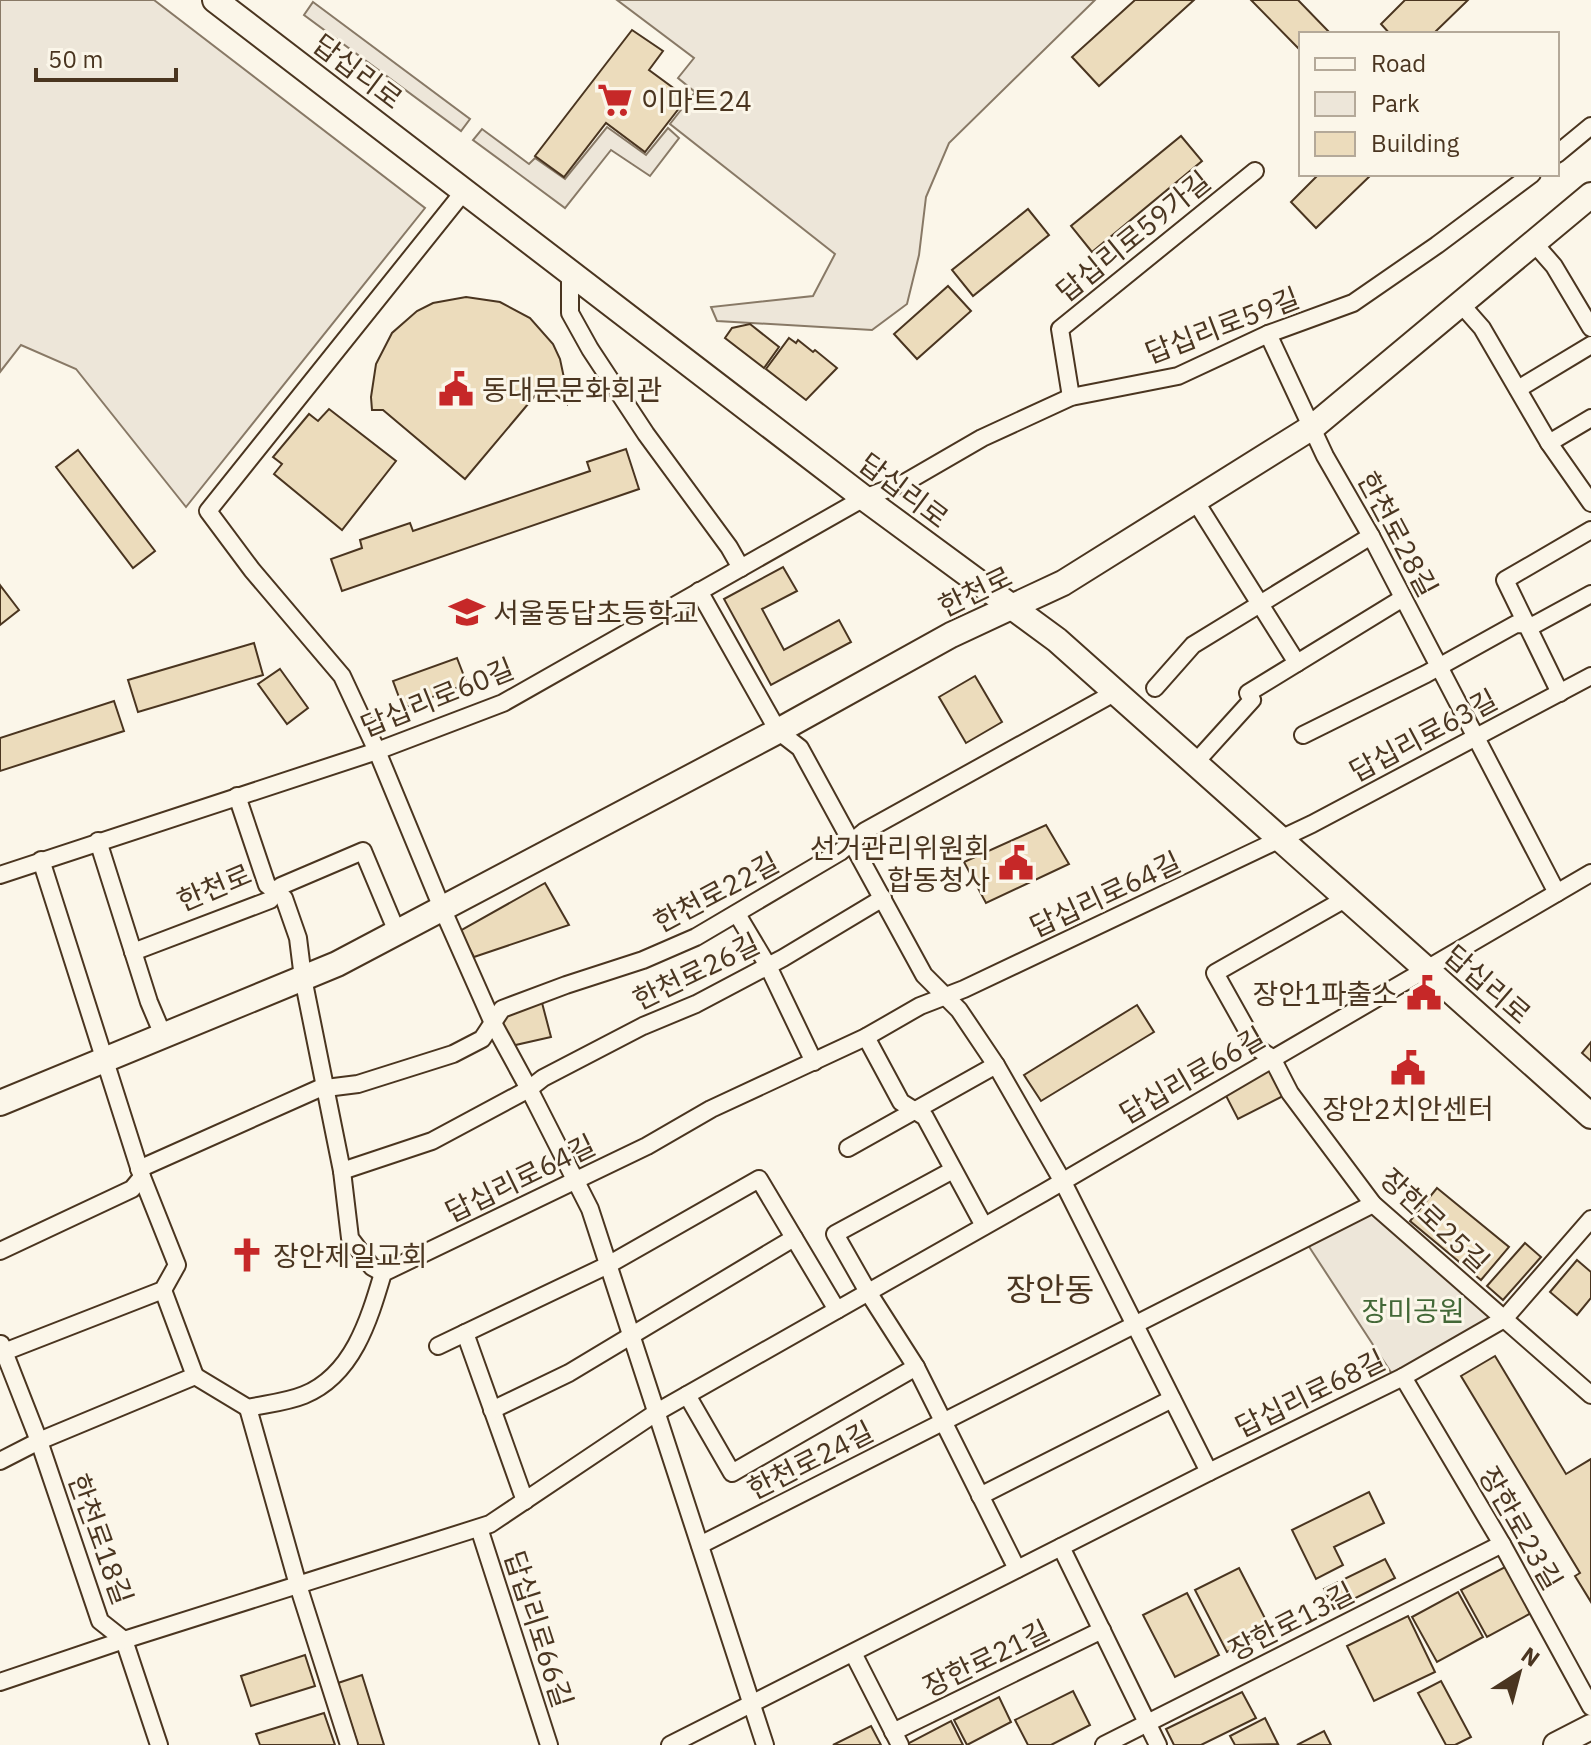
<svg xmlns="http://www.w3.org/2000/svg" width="1591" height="1745" font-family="'IBM Plex Sans','Noto Sans KR',sans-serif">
<rect width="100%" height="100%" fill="#fbf6e9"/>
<g fill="#ede6d9" stroke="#887966" stroke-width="2">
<path d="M0,0H154L425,208L186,507L76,369L21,345L0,372Z"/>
<path d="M617,0H1095L949,143L926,197L919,255L907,304L872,330L717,321L711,307L813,296L835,254L670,124L695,92L678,78L694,58Z"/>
<path d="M313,2L470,119L461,131L304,15Z"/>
<path d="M607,127L646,155L668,128L679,138L650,176L611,150L565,208L473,140L482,129L529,164L535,158L565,179Z"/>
<path d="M1373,1204L1504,1319L1396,1380L1304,1239Z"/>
</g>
<g fill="#ecdcbc" stroke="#4a3520" stroke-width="2">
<path d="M1135,0H1194L1099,86L1072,57Z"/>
<path d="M1251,0H1298L1331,34H1301V51Z"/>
<path d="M1405,0H1468L1433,34H1390L1381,24Z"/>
<path d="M632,30L663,51L649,70L687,98L645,152L606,123L564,177L535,156Z"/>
<path d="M1181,136L1202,161L1092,252L1071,226Z"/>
<path d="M1319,174H1372L1316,228L1291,202Z"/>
<path d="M1028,209L1049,235L973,296L952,270Z"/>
<path d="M948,286L971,311L917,359L894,334Z"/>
<path d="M466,297L500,302L530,318L553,344L560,359L567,392V404L544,385L465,479L383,410H372L371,397L376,364L392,333L417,311L433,303Z"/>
<path d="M750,324L779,347L764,368L725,338L732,328Z"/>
<path d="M789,338L796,343L798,340L813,352L815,350L837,368L806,400L766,369Z"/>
<path d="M329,409L396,461L342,530L274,474L282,464L273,457L309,414L318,421Z"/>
<path d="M626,449L639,489L342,591L331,559L362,548L360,540L410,523L413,531L590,471L587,462Z"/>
<path d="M78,450L155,551L133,568L56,467Z"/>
<path d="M783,567L797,591L762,609L784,650L839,620L851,642L771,685L724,599Z"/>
<path d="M0,585L19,610L0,625Z"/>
<path d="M254,643L263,675L138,712L128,680Z"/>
<path d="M457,658L467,684L403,708L393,681Z"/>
<path d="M280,669L308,708L287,724L258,684Z"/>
<path d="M975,676L1002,722L966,743L939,697Z"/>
<path d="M114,701L124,731L0,771V738Z"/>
<path d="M1046,825L1069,864L986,903L964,862Z"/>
<path d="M545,883L569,925L474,957L460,931Z"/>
<path d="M541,999L551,1037L511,1046L500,1025L509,1012Z"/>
<path d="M1137,1005L1154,1032L1041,1101L1024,1075Z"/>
<path d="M1591,1042V1061L1582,1053Z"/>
<path d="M1271,1059L1289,1093L1238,1119L1222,1088Z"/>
<path d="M1437,1188L1509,1247L1481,1280L1410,1221Z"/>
<path d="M1525,1243L1541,1257L1503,1300L1487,1286Z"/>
<path d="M1577,1260L1591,1272V1298L1577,1315L1550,1292Z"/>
<path d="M1495,1356L1566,1474L1591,1459V1602L1575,1576L1580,1573L1461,1376Z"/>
<path d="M1369,1492L1384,1523L1334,1547L1343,1565L1316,1579L1292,1530Z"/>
<path d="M1385,1559L1395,1578L1334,1609L1324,1589Z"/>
<path d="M1507,1566L1533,1612L1487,1637L1461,1590Z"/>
<path d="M1239,1568L1271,1630L1227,1652L1195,1590Z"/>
<path d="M1458,1592L1483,1637L1437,1662L1412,1617Z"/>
<path d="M1187,1593L1219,1655L1175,1677L1143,1615Z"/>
<path d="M1408,1616L1435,1672L1374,1701L1347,1646Z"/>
<path d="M305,1655L315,1686L251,1706L241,1676Z"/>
<path d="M362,1675L384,1745H358L338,1683Z"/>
<path d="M1441,1681L1471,1737L1455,1745H1446L1418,1693Z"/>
<path d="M1073,1691L1090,1725L1051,1745H1028L1015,1720Z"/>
<path d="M1242,1692L1256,1718L1201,1745H1174L1166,1729Z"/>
<path d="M999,1697L1011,1722L967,1745L954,1720Z"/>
<path d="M324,1713L335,1745H260L256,1734Z"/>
<path d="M1265,1718L1278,1744L1235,1745L1230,1736Z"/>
<path d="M951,1721L963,1745H907V1744Z"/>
<path d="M871,1726L881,1745H833Z"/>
<path d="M1324,1731L1331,1745H1297Z"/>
</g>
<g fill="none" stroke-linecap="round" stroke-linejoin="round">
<g stroke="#4a3520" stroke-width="20">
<g id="street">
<path d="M1557,154L1591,126"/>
<path d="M465,190L208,511L252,570L342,676L377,751L442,908L493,1023L529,1089L590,1209L765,1745"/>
<path d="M1533,242L1554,266L1591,328"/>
<path d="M570,271V313L590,349L646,434L729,547L741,568"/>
<path d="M1460,303L1482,328L1549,443L1591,503"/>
<path d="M1268,334L1325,456L1371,536L1557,893"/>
<path d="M1518,389L1591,345"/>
<path d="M1071,397L1060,329L1255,171"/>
<path d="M1549,443L1591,418"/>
<path d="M1196,502L1297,663"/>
<path d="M699,591L778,731L800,748L924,975L959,1010L996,1065L1063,1182L1209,1472"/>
<path d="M1155,688L1193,645L1371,536"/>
<path d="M1560,693L1505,580L1591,530"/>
<path d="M1303,735L1426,674L1516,624L1534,625L1591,594"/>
<path d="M1194,764L1252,700L1248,693L1403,598"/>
<path d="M237,796L267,885L284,898L298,938L303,978L342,1171L350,1238L372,1267L383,1273"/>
<path d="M98,841L149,1002L163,1035"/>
<path d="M0,875L377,751L503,703L864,498L906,482L982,438L1071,397L1178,376L1268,334L1353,303L1437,245L1532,174"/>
<path d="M1345,899L1215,973L1257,1048L1272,1058L1290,1093L1373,1204L1591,1395"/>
<path d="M737,914L768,966L814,1062"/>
<path d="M133,952L270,900L281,886L363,851L397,932"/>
<path d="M866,1037L901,1102L925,1117L984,1226"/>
<path d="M848,1148L996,1065"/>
<path d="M139,1169L318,1089L358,1084L453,1054L482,1039L502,1009L566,985L643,960L696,937L840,852L865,831L1114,693"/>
<path d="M953,1170L835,1234L868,1292L916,1367L1017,1569"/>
<path d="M342,1171L432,1141L529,1089L543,1078L643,1026L696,1004L783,958L883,898"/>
<path d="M0,1251L132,1189L142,1177"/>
<path d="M163,1290L195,1376"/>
<path d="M465,1333L525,1501"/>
<path d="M1,1344L39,1441L100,1621L124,1640L159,1745"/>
<path d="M438,1346L608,1265L759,1179L837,1310"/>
<path d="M4,1352L163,1290L177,1265L142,1177L41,860"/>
<path d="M1403,1377L1502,1544L1591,1707"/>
<path d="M687,1395L732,1473L916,1367"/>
<path d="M248,1408L298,1585L349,1745"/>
<path d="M492,1410L569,1373L794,1238"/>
<path d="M0,1461L39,1441L195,1376L248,1408C266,1404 287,1402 304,1395C353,1375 369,1320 383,1273L647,1146L711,1109L866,1037L920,1006L964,989L1312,824L1591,676"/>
<path d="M980,1496L1172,1399"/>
<path d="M479,1528L549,1745"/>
<path d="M700,1545L1373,1204"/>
<path d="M1061,1547L1158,1745"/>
<path d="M853,1653L900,1745"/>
<path d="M0,1682L124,1640L490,1524L657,1412L1043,1193L1591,873"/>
<path d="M893,1732L1102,1630"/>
<path d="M670,1745L1209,1472L1403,1377L1504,1319L1591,1219"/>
<path d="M1104,1745L1502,1544"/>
</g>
</g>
<g stroke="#4a3520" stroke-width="28">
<g id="secondary">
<path d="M215,0L864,498L1057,640L1591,1116"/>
<path d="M0,1103L337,964L778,731L951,635L1063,583L1314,426L1591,195"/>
<path d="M1556,1745L1591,1727"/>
</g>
</g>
<use href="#street" stroke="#fbf6e9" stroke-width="16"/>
<use href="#secondary" stroke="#fbf6e9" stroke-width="24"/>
</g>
<defs>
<g id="supermarket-bare" transform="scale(2.76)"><path d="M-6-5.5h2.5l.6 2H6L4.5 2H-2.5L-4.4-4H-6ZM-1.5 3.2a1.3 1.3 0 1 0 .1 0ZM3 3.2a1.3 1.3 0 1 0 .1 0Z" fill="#c62828" stroke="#fbf6e9" stroke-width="2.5" paint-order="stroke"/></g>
<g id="civic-bare" transform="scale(2.76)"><path d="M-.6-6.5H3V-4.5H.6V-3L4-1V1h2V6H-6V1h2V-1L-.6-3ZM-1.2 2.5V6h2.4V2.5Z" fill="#c62828" stroke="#fbf6e9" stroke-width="2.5" paint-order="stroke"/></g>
<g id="school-bare" transform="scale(2.76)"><path d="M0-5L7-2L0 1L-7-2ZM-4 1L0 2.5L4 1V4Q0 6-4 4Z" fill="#c62828" stroke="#fbf6e9" stroke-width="2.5" paint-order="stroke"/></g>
<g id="church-bare" transform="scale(2.76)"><path d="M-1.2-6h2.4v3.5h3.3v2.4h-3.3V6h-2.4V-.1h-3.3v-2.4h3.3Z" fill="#c62828" stroke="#fbf6e9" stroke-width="2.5" paint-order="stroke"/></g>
</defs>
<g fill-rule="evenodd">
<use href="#supermarket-bare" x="615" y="100"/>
<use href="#civic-bare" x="456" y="389"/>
<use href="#school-bare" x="467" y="612"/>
<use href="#civic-bare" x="1016" y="863"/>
<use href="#civic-bare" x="1424" y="993"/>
<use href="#civic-bare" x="1408" y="1068"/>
<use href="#church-bare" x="247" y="1255"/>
</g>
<g text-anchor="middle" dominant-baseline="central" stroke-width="6" stroke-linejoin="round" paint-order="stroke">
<g font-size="28" fill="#4a3520" stroke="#fbf6e9">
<text transform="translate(358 71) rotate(37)">답십리로</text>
<text transform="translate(1133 236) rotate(-39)">답십리로59가길</text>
<text transform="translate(1222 325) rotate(-21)">답십리로59길</text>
<text transform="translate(904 490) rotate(37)">답십리로</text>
<text transform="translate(1398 534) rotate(62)">한천로28길</text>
<text transform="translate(975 591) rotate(-26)">한천로</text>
<text transform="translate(437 697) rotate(-22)">답십리로60길</text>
<text transform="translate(1423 735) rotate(-28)">답십리로63길</text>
<text transform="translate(214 887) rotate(-23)">한천로</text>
<text transform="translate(716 892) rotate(-28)">한천로22길</text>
<text transform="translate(1105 894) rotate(-25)">답십리로64길</text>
<text transform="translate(696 971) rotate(-26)">한천로26길</text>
<text transform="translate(1488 984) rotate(41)">답십리로</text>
<text transform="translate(1192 1075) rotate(-30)">답십리로66길</text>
<text transform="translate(520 1178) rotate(-26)">답십리로64길</text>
<text transform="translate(1435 1220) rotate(43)">장한로25길</text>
<text transform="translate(1310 1393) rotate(-26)">답십리로68길</text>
<text transform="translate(810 1460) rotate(-27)">한천로24길</text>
<text transform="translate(1521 1528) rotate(60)">장한로23길</text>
<text transform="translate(101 1539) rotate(70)">한천로18길</text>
<text transform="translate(1291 1621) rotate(-27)">장한로13길</text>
<text transform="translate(539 1629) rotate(72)">답십리로66길</text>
<text transform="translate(986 1658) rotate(-26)">장한로21길</text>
</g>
<g font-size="28" fill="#4a3520" stroke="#fbf6e9" text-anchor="start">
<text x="641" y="100">이마트24</text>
<text x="482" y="389">동대문문화회관</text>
<text x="493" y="612">서울동답초등학교</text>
<text x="990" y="847" text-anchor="end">선거관리위원회<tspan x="990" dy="32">합동청사</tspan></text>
<text x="1398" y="993" text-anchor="end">장안1파출소</text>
<text x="1408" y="1108" text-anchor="middle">장안2치안센터</text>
<text x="273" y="1255">장안제일교회</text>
</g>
<g font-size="28" fill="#436837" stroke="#fbf6e9">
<text x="1413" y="1310">장미공원</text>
</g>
<g font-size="32" fill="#4a3520" stroke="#fbf6e9">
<text x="1050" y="1289">장안동</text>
</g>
</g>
<rect x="1299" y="32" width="260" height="144" fill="#fbf6e9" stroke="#b4a999" stroke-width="2"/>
<rect x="1315" y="58" width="40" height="12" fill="#fbf6e9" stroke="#b4a999" stroke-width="2"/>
<text x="1371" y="72" font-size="24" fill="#4a3520">Road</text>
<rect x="1315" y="92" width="40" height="24" fill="#ede6d9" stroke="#b4a999" stroke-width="2"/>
<text x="1371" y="112" font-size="24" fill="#4a3520">Park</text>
<rect x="1315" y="132" width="40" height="24" fill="#ecdcbc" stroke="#b4a999" stroke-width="2"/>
<text x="1371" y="152" font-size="24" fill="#4a3520">Building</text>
<g transform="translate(1519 1673) rotate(36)" stroke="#fbf6e9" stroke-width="6" paint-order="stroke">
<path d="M0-6L14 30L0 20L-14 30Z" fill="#4a3520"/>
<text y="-12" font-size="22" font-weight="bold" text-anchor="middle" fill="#4a3520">N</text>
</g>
<path d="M36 68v12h140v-12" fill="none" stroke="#4a3520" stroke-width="4"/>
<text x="48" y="68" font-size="24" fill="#4a3520" stroke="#fbf6e9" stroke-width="6" paint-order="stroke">50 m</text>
</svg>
